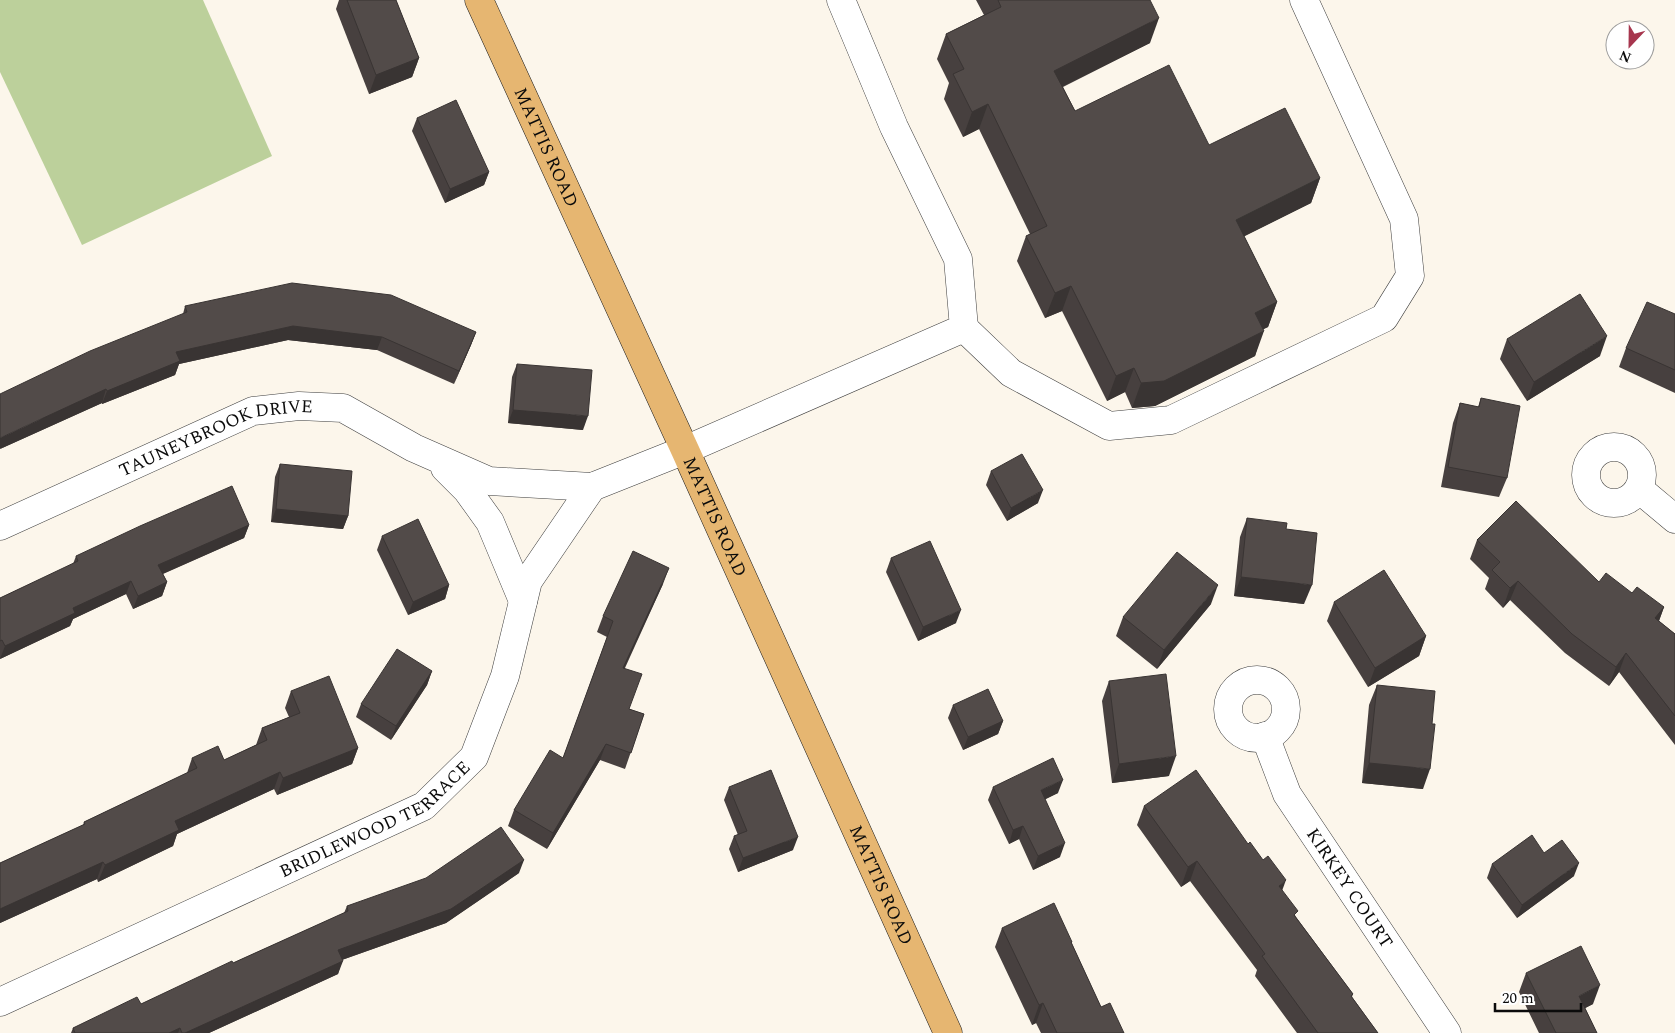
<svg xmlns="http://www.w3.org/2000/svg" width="1675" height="1033" font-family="Spectral,serif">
<rect width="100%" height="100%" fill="#fcf6eb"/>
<path fill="#bcd09b" d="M0,0H203L272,156L82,245L0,72Z"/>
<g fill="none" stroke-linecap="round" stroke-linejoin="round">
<g stroke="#3e3e3e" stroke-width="29">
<g id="minor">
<path d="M964,328L1011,373L1109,426L1171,420L1384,318L1410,276L1404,219L1304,0"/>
<circle cx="1614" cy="475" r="28"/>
<path d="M445,468L467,490L490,522L523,601"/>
<path d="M1639,489L1675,519"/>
<path id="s1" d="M0,526L253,411L299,406L343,408L414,448L489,481L592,487L685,450L964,328L958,259L894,127L841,0"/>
<circle cx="1257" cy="709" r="29"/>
<path id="s2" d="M1265,736L1287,794L1447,1033"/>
<path id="s3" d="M0,1002L424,806L474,757L505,676L528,581L592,487"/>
</g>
</g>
<g stroke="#1c1c1c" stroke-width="29">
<g id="major">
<path id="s4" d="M479,0L685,450L948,1033"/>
</g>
</g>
<use href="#minor" stroke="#fff" stroke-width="28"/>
<use href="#major" stroke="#e6b671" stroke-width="28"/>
</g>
<g fill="#47403f">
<path d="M339,0H396L419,58L412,77L369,94L336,9Z"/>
<path d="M976,0H1150V43L1063,87L1075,111L1209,145L1320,178L1311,203L1244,236L1277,302L1268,327L1263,329L1255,356L1155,406L1132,408L1125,392L1107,401L1062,311L1045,318L1017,261L1026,236L1030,234L979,129L963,137L944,99L949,83L937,59L946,34L984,15Z"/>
<path d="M417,118L489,172L484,185L445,203L412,131Z"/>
<path d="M185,306L476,332L471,345L454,384L377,350L288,340L179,364L175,375L102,404V403L0,449L183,314Z"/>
<path d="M1675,314V393L1619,367L1626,348Z"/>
<path d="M1507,339L1600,356L1527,401L1500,359Z"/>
<path d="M517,364L583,430L508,423L512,377Z"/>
<path d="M1481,398L1507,478L1499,497L1441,487L1453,423L1460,403L1478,407Z"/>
<path d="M280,464L348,516L343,529L271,522L275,477Z"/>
<path d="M991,471L1038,503L1007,521L986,485Z"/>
<path d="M1247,518L1286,529L1304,604L1234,596L1240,537Z"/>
<path d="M249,525L244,538L163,574L167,582L162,596L133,609L126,594L73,619L70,626L0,659V598L73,564L76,556Z"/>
<path d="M382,536L449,585L445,599L408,615L377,550Z"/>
<path d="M1477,540L1632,593L1664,607L1659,621L1675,634V745L1619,672L1609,686L1565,653L1510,600L1503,608L1485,589L1489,578L1470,559Z"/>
<path d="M891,558L956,623L918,641L886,572Z"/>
<path d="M663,584L625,668L629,709L644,714L625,769L600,760L547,849L508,826L514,810L563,758L607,637L597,632L603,616Z"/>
<path d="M1334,602L1426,636L1419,656L1368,687L1327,621Z"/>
<path d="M1211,604L1157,669L1116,636L1123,617Z"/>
<path d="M432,671L427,685L391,740L356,717L361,704Z"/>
<path d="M1109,681L1169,776L1112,783L1102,701Z"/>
<path d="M1377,685L1423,789L1362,783L1369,705Z"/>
<path d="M291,691L358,748L352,764L277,795L274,789L177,834L173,846L98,882L97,879L0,923V863L83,825L84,822L187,773L192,758L224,760L256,745L262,728L289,717L285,708Z"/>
<path d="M953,705L1003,721L998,734L963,750L948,718Z"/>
<path d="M729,787L793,850L738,872L729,849L734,836L738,835L724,800Z"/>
<path d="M993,787L1058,793L1045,799L1060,857L1033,870L1019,839L1009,844L988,800Z"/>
<path d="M1144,806L1248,844L1282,891L1296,917L1353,994L1352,997L1378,1033H1297L1255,976L1257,970L1190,881L1181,887L1137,825Z"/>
<path d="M1492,864L1574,876L1517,918L1487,878Z"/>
<path d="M519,873L446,923L342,960L338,974L209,1033H71L73,1028L141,1004L233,963L344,913L347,906Z"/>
<path d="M1002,928L1072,942V944L1101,1007L1124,1033H1041L1036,1023L1032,1025L995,947Z"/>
<path d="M1526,973L1593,1004L1585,1008L1597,1033H1539L1519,992Z"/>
</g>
<g fill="#393433">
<path d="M1159,18L1150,43L1045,95L1054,71Z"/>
<path d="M419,58L412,77L369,94L376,75Z"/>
<path d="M988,104L979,129L963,137L972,112Z"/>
<path d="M489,172L484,185L445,203L450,189Z"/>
<path d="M1320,178L1311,203L1227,245L1236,220Z"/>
<path d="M1071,286L1062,311L1045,318L1055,293Z"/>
<path d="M1277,302L1268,327L1246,338L1255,313Z"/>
<path d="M293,326L382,337L377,350L288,340L179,364L175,375L102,404L107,391L176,352Z"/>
<path d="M1264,331L1255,356L1155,406L1132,408L1141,383Z"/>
<path d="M476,332L471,345L454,384L459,371Z"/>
<path d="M1607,336L1600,356L1527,401L1534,382Z"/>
<path d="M1134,368L1125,392L1107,401L1116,376Z"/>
<path d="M106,389L102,403L0,449V438Z"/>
<path d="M513,410L588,416L583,430L508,423Z"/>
<path d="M1043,490L1038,503L1007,521L1011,508Z"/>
<path d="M276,509L348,516L343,529L271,522Z"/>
<path d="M249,525L244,538L153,578L158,565Z"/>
<path d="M669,568L663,584L617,683L623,668Z"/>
<path d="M1241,577L1312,585L1304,604L1234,596Z"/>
<path d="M131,581L126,594L73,619L70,626L0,659L5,646L73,608Z"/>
<path d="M1518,581L1510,600L1503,608L1510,588Z"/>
<path d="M167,582L162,596L133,609L138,596Z"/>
<path d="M449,585L445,599L408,615L413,602Z"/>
<path d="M1218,585L1211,604L1157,669L1164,650Z"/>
<path d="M1664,607L1657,626L1655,618Z"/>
<path d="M961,610L956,623L918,641L923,627Z"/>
<path d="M1426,636L1419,656L1368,687L1375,668Z"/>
<path d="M1626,653L1619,672L1609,686L1616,667Z"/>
<path d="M432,671L427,685L391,740L396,726Z"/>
<path d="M1003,721L998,734L963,750L968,737Z"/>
<path d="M606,744L600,760L547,849L553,833Z"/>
<path d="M358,748L352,764L277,795L283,778Z"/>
<path d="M1176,756L1169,776L1112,783L1119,764Z"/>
<path d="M1369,763L1430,769L1423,789L1362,783Z"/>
<path d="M280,772L274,789L177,834L173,846L98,882L105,865L175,821Z"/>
<path d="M1063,780L1058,793L1036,804L1041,790Z"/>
<path d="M1023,826L1019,839L1009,844L1013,830Z"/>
<path d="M798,837L793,850L738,872L743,858Z"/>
<path d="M1065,843L1060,857L1033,870L1038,856Z"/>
<path d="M524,860L519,873L446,923L333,963L338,950Z"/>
<path d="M1197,861L1190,881L1181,887L1188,867Z"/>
<path d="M103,862L97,879L0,923V909Z"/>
<path d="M1579,863L1574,876L1517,918L1522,905Z"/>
<path d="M1286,880L1279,899V886Z"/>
<path d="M343,961L338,974L209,1033H185Z"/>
<path d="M1600,985L1593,1004L1572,1015L1579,996Z"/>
<path d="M1043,1003L1036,1023L1032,1025L1039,1005Z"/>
<path d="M180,1028L178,1033H169Z"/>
</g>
<g fill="#524b49" stroke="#393433">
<path d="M347,0H396L419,58L376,75Z"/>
<path d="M998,0H1150L1159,18L1054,71L1075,111L1169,65L1209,145L1285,108L1320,178L1236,220L1277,302L1255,313L1264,331L1164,381L1141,383L1134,368L1116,376L1071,286L1055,293L1026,236L1047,226L988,104L972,112L953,74L964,69L946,34L1001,7Z"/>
<path d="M456,100L489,172L450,189L417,118Z"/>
<path d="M292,283L391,295L476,332L459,371L382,337L293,326L176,352L180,361L107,391L106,389L0,438V394L90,351L187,312L185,306Z"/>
<path d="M1580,294L1607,336L1534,382L1507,339Z"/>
<path d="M1647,302L1675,314V370L1626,348Z"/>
<path d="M517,364L592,370L588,416L513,410Z"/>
<path d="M1481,398L1520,406L1507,478L1448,467L1460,403L1479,407Z"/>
<path d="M1022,454L1043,490L1011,508L991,471Z"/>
<path d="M280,464L352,471L348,516L276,509Z"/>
<path d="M232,486L249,525L158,565L167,582L138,596L131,581L73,608L75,613L5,646L2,640L0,641V598L78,561L76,556L140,526Z"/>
<path d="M1516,501L1599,582L1606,573L1632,593L1637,587L1664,607L1655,618L1675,634V716L1626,653L1616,667L1572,634L1518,581L1510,588L1492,570L1500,562L1477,540Z"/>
<path d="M1247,518L1287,523L1286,529L1317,533L1312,585L1241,577Z"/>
<path d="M418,519L449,585L413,602L382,536Z"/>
<path d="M930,541L961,610L923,627L891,558Z"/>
<path d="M633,551L669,568L623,668L642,674L629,709L644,714L631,753L606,744L553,833L514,810L550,750L563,758L613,621L603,616Z"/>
<path d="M1177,552L1218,585L1164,650L1123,617Z"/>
<path d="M1384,570L1426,636L1375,668L1334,602Z"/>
<path d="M397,649L432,671L396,726L361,704Z"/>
<path d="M1166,674L1176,756L1119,764L1109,681Z"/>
<path d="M329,676L358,748L283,778L280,772L175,821L179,830L105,865L103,862L0,909V863L85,824L84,822L197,768L192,758L218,746L224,760L267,740L262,728L300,713L291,691Z"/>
<path d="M1377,685L1435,691L1432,724H1435L1430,769L1369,763Z"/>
<path d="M988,689L1003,721L968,737L953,705Z"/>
<path d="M1053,758L1063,780L1041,790L1065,843L1038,856L1023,826L1013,830L993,787Z"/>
<path d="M771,770L798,837L743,858L734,836L747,831L729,787Z"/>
<path d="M1196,770L1248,844L1250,842L1263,860L1268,856L1286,880L1279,886L1298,911L1294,915L1353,994L1351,996L1378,1033H1318L1262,956L1265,954L1197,861L1188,867L1144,806Z"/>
<path d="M501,827L524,860L451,909L338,950L343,961L185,1033H182L180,1028L169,1033H75L73,1028L137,997L141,1004L232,961L233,963L348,911L347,906L426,878Z"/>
<path d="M1532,835L1544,853L1562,840L1579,863L1522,905L1492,864Z"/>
<path d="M1054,903L1072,942H1071L1101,1007L1110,1003L1124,1033H1057L1043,1003L1039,1005L1002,928Z"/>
<path d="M1581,946L1600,985L1579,996L1597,1033H1556L1526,973Z"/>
</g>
<g text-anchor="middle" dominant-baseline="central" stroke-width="5" stroke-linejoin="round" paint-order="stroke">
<g font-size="18" fill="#0b0b0b" stroke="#fff">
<text stroke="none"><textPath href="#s4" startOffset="162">MATTIS ROAD</textPath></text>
<text stroke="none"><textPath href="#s1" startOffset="235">TAUNEYBROOK DRIVE</textPath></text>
<text stroke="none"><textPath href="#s4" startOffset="568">MATTIS ROAD</textPath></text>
<text stroke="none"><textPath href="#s3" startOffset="418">BRIDLEWOOD TERRACE</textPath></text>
<text stroke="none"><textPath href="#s4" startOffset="972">MATTIS ROAD</textPath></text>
<text stroke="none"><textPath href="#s2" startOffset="175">KIRKEY COURT</textPath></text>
</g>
</g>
<g transform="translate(1630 45) rotate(202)"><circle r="24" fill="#ffffff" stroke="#9d9d9d"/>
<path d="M0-4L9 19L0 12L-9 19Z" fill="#a7364e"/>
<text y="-8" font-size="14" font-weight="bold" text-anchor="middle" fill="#0b0b0b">N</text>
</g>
<path d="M1495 1003v8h86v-8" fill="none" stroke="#0b0b0b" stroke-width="2.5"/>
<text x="1502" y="1003" font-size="15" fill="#0b0b0b" stroke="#ffffff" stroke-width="4" paint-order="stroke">20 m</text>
</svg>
